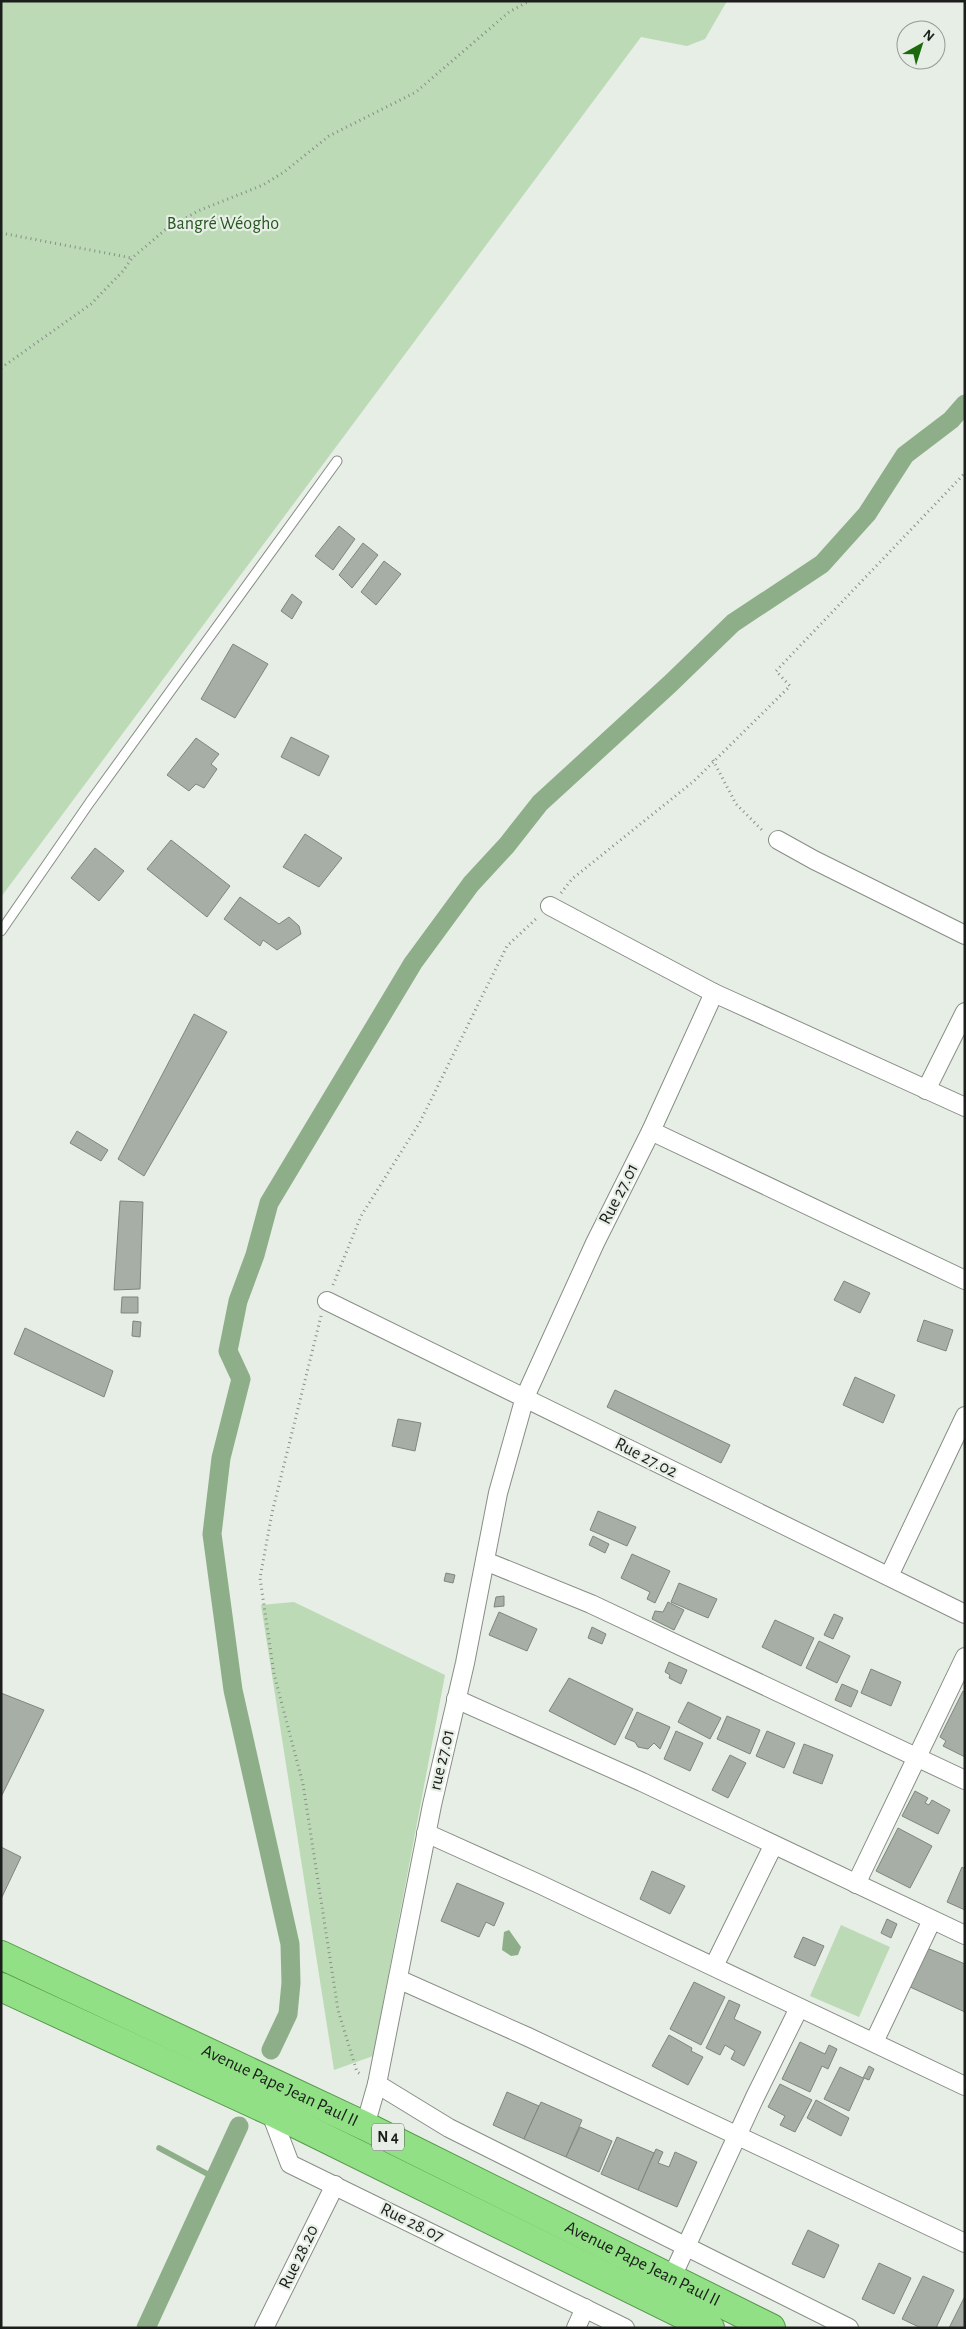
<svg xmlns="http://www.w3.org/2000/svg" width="966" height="2329" font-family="'Alegreya Sans',sans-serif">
<rect width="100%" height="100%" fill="#e6eee5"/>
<g fill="#bcdab6">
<path d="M1,1H727L705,39L687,46L641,37L1,897Z"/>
<path d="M294,1602L445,1675L373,2056L334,2070L261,1605Z"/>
<path d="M841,1925L890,1947L859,2017L810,1996Z"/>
</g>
<path fill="#8dae88" d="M509,1930L521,1947L518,1955L511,1956L502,1950L504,1932Z"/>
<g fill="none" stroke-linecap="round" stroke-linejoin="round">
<path stroke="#8dae88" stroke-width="5.5" d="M159,2148L215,2178"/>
<g stroke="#8dae88" stroke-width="19">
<path d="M271,2050L288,2014L291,1983L290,1944L233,1690L212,1534L221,1458L241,1379L228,1351L238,1301L255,1255L269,1203L413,963L471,884L507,845L540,803L670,684L733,623L822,564L867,514L905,455L951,420L965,404"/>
<path d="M146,2328L239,2126"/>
</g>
</g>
<g fill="#a7aea6" stroke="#80867e">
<path d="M339,526L355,539L333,570L315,556Z"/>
<path d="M363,543L378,555L352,588L339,575Z"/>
<path d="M384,561L401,574L376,605L361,592Z"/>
<path d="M292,594L302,602L292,619L281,611Z"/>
<path d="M233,644L268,664L235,718L201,699Z"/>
<path d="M291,737L329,756L319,776L281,757Z"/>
<path d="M196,738L219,754L211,764L217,769L204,788L196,784L189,791L167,775Z"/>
<path d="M305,834L342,858L319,887L283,867Z"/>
<path d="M171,840L230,886L207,917L147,869Z"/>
<path d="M95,848L124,871L99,901L71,878Z"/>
<path d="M240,897L279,924L289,917L299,926L301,934L277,950L263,940L260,946L224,919Z"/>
<path d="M194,1014L227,1032L144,1176L118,1159Z"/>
<path d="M77,1131L108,1150L101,1161L70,1143Z"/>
<path d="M120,1201L143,1202L140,1289L114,1290Z"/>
<path d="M844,1281L870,1293L860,1313L834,1300Z"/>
<path d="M122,1297H138V1313H121Z"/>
<path d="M924,1320L953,1330L946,1351L917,1341Z"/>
<path d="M133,1321L141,1322L140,1337L132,1336Z"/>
<path d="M25,1328L113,1371L104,1397L14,1354Z"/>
<path d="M855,1377L895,1395L883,1423L843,1405Z"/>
<path d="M615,1390L730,1445L721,1463L607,1407Z"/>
<path d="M398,1419L421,1423L415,1451L392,1446Z"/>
<path d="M598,1511L636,1527L627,1546L590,1530Z"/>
<path d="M593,1536L609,1544L605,1553L589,1545Z"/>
<path d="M632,1554L670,1571L655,1603L647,1599L650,1592L621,1578Z"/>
<path d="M446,1573L455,1575L453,1583L444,1581Z"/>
<path d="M679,1583L717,1599L708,1618L671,1602Z"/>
<path d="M504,1596V1606L494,1607L496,1597Z"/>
<path d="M668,1602L684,1610L674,1630L652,1619L655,1611L663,1612Z"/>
<path d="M499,1612L537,1629L527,1651L489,1635Z"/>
<path d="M834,1614L843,1618L833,1639L824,1635Z"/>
<path d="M775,1620L814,1638L801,1666L762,1647Z"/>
<path d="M592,1627L606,1634L602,1644L588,1638Z"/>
<path d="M819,1641L850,1656L837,1683L806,1668Z"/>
<path d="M669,1662L687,1670L681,1684L669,1678L670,1675L665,1672Z"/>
<path d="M871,1669L901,1682L891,1706L861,1693Z"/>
<path d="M569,1678L633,1709L615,1745L549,1711Z"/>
<path d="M842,1684L858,1691L851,1707L835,1700Z"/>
<path d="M963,1691L965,1692V1757L943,1746L946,1741L940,1737Z"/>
<path d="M1,1693L44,1710L1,1797Z"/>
<path d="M688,1702L721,1718L710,1739L678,1722Z"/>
<path d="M637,1712L670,1727L660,1749L654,1743L648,1749L638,1747L635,1742L625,1738Z"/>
<path d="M727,1716L760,1730L750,1754L717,1739Z"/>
<path d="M676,1731L703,1743L690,1771L664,1759Z"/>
<path d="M767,1731L795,1743L784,1768L756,1756Z"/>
<path d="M804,1744L833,1755L822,1784L793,1773Z"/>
<path d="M730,1755L746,1763L728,1798L712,1790Z"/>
<path d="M915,1791L928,1798L925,1803L929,1805L932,1800L950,1810L938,1834L902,1816Z"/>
<path d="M898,1828L932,1846L910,1888L876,1871Z"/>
<path d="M1,1847L21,1857L1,1899Z"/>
<path d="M962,1867L965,1869V1910L947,1902Z"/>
<path d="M652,1871L685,1886L670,1914L640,1899Z"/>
<path d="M457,1883L504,1903L494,1926L486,1922L479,1937L441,1921Z"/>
<path d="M887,1919L897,1924L891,1938L881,1933Z"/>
<path d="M803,1937L824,1946L815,1966L794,1957Z"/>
<path d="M927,1948L965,1964V2012L910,1987Z"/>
<path d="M694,1982L725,1997L701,2045L670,2029Z"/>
<path d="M729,2000L740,2005L734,2019L761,2032L744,2066L731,2059L735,2051L725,2045L720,2055L706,2048Z"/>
<path d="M669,2035L692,2048L691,2051L703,2057L688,2085L652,2066Z"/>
<path d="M800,2042L825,2054L829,2045L837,2049L828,2069L822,2066L810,2092L782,2079Z"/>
<path d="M869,2066L874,2069L869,2080L864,2078L849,2111L824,2099L840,2067L863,2078Z"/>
<path d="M780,2084L812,2100L795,2132L780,2125L785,2116L768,2107Z"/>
<path d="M507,2092L539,2106L524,2139L493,2125Z"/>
<path d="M816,2100L849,2118L841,2136L807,2118Z"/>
<path d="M541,2102L582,2120L566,2157L524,2139Z"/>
<path d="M580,2127L612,2141L599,2172L566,2157Z"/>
<path d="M617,2137L654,2153L638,2190L601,2174Z"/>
<path d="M656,2149L663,2152L658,2163L669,2167L675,2152L697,2162L677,2207L638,2190Z"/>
<path d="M808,2230L839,2245L824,2278L792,2264Z"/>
<path d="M879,2263L911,2278L894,2314L862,2299Z"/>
<path d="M923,2276L954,2290L936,2328H921L902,2319Z"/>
<path d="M965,2296V2328H949Z"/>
</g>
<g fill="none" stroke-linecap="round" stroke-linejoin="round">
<g stroke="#878e86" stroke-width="11">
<path id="service" d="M1,931L90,802L337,461"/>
</g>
<g stroke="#878e86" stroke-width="20">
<g id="minor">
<path d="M778,840L814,860L965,935"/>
<path d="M550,906L714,993L965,1107"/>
<path d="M926,1090L965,1012"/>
<path d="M651,1131L965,1280"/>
<path d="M327,1301L965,1614"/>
<path d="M485,1561L591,1604L965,1780"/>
<path d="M889,1576L965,1416"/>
<path d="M456,1699L642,1782L965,1935"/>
<path d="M426,1833L537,1883L965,2086"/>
<path d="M856,1884L965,1657"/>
<path d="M714,1966L773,1846"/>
<path d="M398,1979L528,2037L965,2243"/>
<path d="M874,2042L932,1920"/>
<path d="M377,2084L449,2128L849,2328"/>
<path d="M270,2111L290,2164L625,2328"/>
<path d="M365,2126L377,2084L432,1805L465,1663L498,1493L525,1397L595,1243L651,1131L714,993"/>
<path d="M671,2279L755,2097L799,2008"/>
<path d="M264,2328L335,2185"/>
<path d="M576,2328L585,2308"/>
</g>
</g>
<g stroke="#57984c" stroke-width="30">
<g id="trunk">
<path id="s1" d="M1,1955L365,2126L771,2328"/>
<path d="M1,1987L270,2111L710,2328"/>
</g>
</g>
<g stroke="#898e88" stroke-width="3" stroke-dasharray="1 4" stroke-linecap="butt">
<path d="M1,233L132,258"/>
<path d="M1,368L91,304L123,271L132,258L165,230L198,211L263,185L284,172L329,136L416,92L509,12L529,1"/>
<path d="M713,760L736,804L764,832"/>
<path d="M561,893L572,879L694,781L790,686L776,671L965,473"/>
<path d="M333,1285L361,1216L420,1122L507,946L538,917"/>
<path d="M321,1316L272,1513L260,1578L274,1674L303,1784L338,2010L357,2072L362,2075"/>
</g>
<use href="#service" stroke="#fff" stroke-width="9"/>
<use href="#minor" stroke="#fff" stroke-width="18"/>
<use href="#trunk" stroke="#92e086" stroke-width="28"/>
</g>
<g text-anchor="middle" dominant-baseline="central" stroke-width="4.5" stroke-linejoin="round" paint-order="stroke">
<rect fill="#e6eee5" stroke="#585c58" stroke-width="1" x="372" y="2123.5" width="32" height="27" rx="4"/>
<g font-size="16" font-weight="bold" fill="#1b1e1b">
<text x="388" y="2137">N 4</text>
</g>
<g font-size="18" fill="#285621" stroke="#e6eee5">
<text x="223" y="224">Bangré Wéogho</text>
</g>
<g font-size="18" fill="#1b1e1b" stroke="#e6eee5">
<text transform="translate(619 1194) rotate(-63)">Rue 27.01</text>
<text transform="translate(646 1458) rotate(27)">Rue 27.02</text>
<text transform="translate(442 1760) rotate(-77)">rue 27.01</text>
<text stroke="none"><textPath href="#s1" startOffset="308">Avenue Pape Jean Paul II</textPath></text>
<text transform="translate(412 2223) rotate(26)">Rue 28.07</text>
<text transform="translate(299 2257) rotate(-64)">Rue 28.20</text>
<text stroke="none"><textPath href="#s1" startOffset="712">Avenue Pape Jean Paul II</textPath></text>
</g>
</g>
<rect width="966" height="2329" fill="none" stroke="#1b1e1b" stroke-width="5"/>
<g transform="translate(921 45) rotate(39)"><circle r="24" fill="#e6eee5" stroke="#959b94"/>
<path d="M0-4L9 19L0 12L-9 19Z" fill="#1b6a0b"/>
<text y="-8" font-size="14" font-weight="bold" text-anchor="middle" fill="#1b1e1b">N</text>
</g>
</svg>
